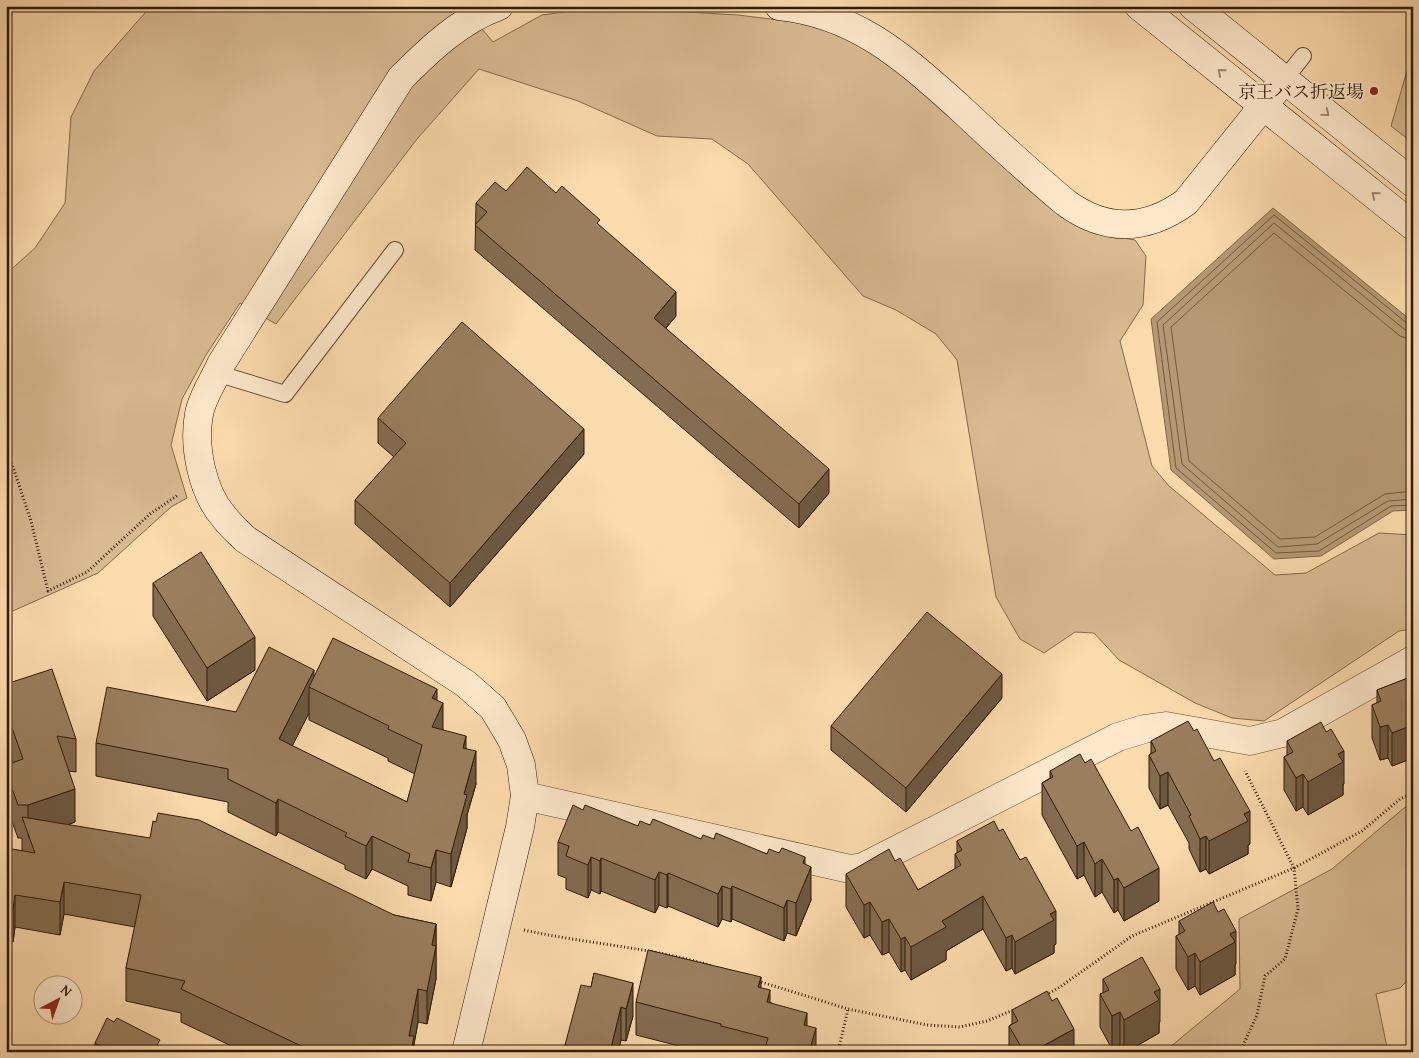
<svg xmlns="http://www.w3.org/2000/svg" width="1419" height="1058" font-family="'Gentium Book Plus','Noto Serif JP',serif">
<rect width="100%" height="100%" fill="#fcdbad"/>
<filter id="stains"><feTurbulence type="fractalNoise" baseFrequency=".004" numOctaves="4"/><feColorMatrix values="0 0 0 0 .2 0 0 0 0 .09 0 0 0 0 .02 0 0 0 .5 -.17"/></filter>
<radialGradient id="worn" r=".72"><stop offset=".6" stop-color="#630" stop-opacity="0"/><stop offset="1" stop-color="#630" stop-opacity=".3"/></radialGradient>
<g fill="#d9ba91" stroke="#846a4c">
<path d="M151,6H465V9L493,42L542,15L602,7L738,15L819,25L871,47L1036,195L1095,233L1135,240L1146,256L1143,305L1120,341L1152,466L1169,486L1275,575L1306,573L1379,533L1413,535V629L1399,631L1264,721L1232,718L1195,703L1119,660L1094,633L1075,632L1044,653L1020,639L996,597L957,360L936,334L896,310L863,296L748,164L712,139L657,136L578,101L479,69L417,139L276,324L240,303L206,355L182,399L171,445L187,498L171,507L98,573L6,614V274L35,248L65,203L71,117L94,71Z"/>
<path d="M1413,50V143L1391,126Z"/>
<path d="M1413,804V975L1400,988L1376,994L1388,1052H1164L1240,989L1239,919L1332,869L1404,808Z"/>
</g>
<path fill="#b69974" stroke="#806648" d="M1273,208L1413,322V510L1393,511L1321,556L1274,559L1171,470L1151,319Z"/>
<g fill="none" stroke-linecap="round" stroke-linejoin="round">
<g stroke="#72593d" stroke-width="1">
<path d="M1413,326L1408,324L1274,215L1157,322L1176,468L1276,553L1319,551L1391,506L1413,505"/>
<path d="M1413,332L1404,329L1274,223L1163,325L1182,464L1278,547L1317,544L1388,501L1413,499"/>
<path d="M1413,340L1400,336L1274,233L1171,327L1189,461L1280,539L1315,537L1385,494L1413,491"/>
</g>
<g stroke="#624a30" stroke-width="18">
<g id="lane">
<path d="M1284,80L1303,56"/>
<path d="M216,373L285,394L395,250"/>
</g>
</g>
<g stroke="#624a30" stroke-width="29">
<path id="street" d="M525,796L850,869L863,867L1118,737L1144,729L1166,726L1250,741L1283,733L1413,660"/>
</g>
<g stroke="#2f1906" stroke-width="29">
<g id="secondary">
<path d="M779,6C856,14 903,57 958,106C993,139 1029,172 1066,203C1106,232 1146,231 1186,202L1284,80"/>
<path d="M1139,6L1413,226"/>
<path d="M1193,6L1413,183"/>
<path d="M466,1052L520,827L525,796L521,765L512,740L493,708L466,684L245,539C238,532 230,525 224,517C202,492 193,446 199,414C202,397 214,380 221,364L401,78C430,49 460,20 499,6"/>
</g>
</g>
<g stroke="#2f1906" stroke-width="3" stroke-dasharray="1 2.5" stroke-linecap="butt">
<path d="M6,446L31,521L48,591L87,572L150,514L178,495"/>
<path d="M524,930C587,944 651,947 712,966"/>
<path d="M758,981L848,1009L927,1025L960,1027L987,1021L1016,1009"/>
<path d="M1046,995L1060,987L1132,936L1294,868L1245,771"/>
<path d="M838,1052L848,1009"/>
<path d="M1240,1052L1257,1015L1265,976L1285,959L1298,909L1294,868L1362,831L1400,799L1413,793"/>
</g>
<use href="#lane" stroke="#fde8ca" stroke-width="16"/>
<use href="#street" stroke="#fde8ca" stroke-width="28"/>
<use href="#secondary" stroke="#fde8ca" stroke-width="28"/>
</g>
<g fill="#846c50" stroke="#2f1906" fill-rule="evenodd">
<path d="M506,191L556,193L600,226L676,316L666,328L829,493L799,528L475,250L476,203Z"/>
<path d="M378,418L584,454L450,607L355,524V500L394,457L378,443Z"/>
<path d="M153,583L255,670L207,701L153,616Z"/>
<path d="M314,676L437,700L443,730L466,748L476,784L467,815V828L451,887L436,882L431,901L408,895V886L372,869L366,879L345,869V865L278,832L276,836L228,812V802L96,776V743L236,712ZM309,713V720L388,758V761L415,774L407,802L292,746Z"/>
<path d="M1413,676V758L1392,766L1388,758L1380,760L1372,738V705L1377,703V690Z"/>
<path d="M6,684L76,739V772L68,771L75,822L68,825L394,915L436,924V979L427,1024L418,1022L414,1044V1052H244L181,1022V1013L126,1001V968L135,927L64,914L60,935L15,927L13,942L6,941V848L22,851V838H18L6,805V765L13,763L6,744Z"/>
<path d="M1002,698L906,812L831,750V726Z"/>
<path d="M1151,741L1250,844L1248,845V854L1209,874L1206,869L1200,872L1189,849V843L1168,805L1160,809L1149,788V755L1151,753Z"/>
<path d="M1287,741L1344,784H1343V795L1308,815L1303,807L1296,811L1284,790V757L1287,755Z"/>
<path d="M1050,771L1159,901L1124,921L1118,910L1114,913L1102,892L1095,897L1084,875L1077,879L1042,815V783L1050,778Z"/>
<path d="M583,810L638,826L650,825L701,839H714L767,854L779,853L805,864L811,900L796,936L787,933L784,941L732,919L731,922L722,919L718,927L668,906L667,908L659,905L655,913L601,891L600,894L591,890L588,898L566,889V878L558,875V842Z"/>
<path d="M957,841L1056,944L1054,945V953L1015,974L1012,968L1006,971L983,929L946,951V960L911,980L905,970L901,972L889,952L882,955L870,935L864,938L846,907V874L895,861L918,890L955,869V854L957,853Z"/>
<path d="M1179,921L1236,964L1235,965V975L1200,995L1195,986L1188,990L1176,969V936L1179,935Z"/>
<path d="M1413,970V1007L1411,1005V972Z"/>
<path d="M594,973L633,1016L626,1041L621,1040L618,1052H565V1045L591,987Z"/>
<path d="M1103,979L1160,1022L1159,1023V1033L1126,1052H1124L1120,1045L1112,1049L1100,1027V994L1103,993Z"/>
<path d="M761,988L770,1002L807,1026L816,1052H703L636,1035V1002Z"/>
<path d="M1052,1001L1074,1052H1009V1026L1012,1024V1010Z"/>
<path d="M95,1043L160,1047L163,1052H95Z"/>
</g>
<g fill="#6c5841" stroke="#2f1906">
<path d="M676,292V316L654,342V318Z"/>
<path d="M584,429V454L450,607V583Z"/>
<path d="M829,469V493L799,528V504Z"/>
<path d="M255,637V670L207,701V668Z"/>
<path d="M314,670V689L309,687V713L279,772V739Z"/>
<path d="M1002,674V698L906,812V788Z"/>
<path d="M437,689V716L443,703V736L432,760V698Z"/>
<path d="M1388,725V758L1380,760V727Z"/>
<path d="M1413,725V758L1392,766V733Z"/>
<path d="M466,736V769L463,748Z"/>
<path d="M476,751V784L467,815V828L451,887V854L464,794Z"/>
<path d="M1344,751V784H1343V795L1308,815V782L1338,754Z"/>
<path d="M1168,772V805L1160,809V776Z"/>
<path d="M1303,774V807L1296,811V778Z"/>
<path d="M75,789V822L29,838L28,835V805Z"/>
<path d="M278,799V832L276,836V803Z"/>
<path d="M1250,811V844L1248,845V854L1209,874V841L1244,814Z"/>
<path d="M372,836V869L366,879V846Z"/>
<path d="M1206,836V869L1200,872V839Z"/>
<path d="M1084,842V875L1077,879V846Z"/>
<path d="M436,850V882L431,901V868Z"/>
<path d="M591,857V890L588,898V865Z"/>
<path d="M805,857V882L811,867V900L796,936V903L803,863Z"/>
<path d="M601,858V891L600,894V861Z"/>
<path d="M1102,859V892L1095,897V864Z"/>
<path d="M1159,868V901L1124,921V888Z"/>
<path d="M659,872V905L655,913V880Z"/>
<path d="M668,873V906L667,908V875Z"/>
<path d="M1118,878V910L1114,913V880Z"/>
<path d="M64,882V914L60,935V902Z"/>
<path d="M722,886V919L718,927V894Z"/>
<path d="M732,886V919L731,922V889Z"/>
<path d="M15,895V927L13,942V909Z"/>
<path d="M983,896V929L946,951V960L911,980V947L942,921Z"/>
<path d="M787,900V933L784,941V908Z"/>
<path d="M870,902V935L864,938V905Z"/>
<path d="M1056,911V944L1054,945V953L1015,974V942L1050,914Z"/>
<path d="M889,919V952L882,955V922Z"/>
<path d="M436,924V979L427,1024V991L432,945Z"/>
<path d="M1236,931V964L1235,965V975L1200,995V962L1230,934Z"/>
<path d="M1012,935V968L1006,971V938Z"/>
<path d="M905,937V970L901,972V939Z"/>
<path d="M1195,953V986L1188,990V957Z"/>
<path d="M761,977V1010L758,987Z"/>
<path d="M633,983V1016L626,1041V1009Z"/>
<path d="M418,989V1022L414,1044V1052H409V1036Z"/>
<path d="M1160,989V1022L1159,1023V1033L1126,1052H1124V1020L1154,992Z"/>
<path d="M770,990V1023L767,1002Z"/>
<path d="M621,1007V1040L618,1052H610Z"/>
<path d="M1120,1012V1045L1112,1049V1016Z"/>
<path d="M807,1013V1046L804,1025Z"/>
<path d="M816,1028V1052H809Z"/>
<path d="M1074,1029V1052H1032Z"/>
</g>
<g fill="#9a7e5d" stroke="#2f1906">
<path d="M527,167L556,193L562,186L600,220L597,223L676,292L654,318L829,469L799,504L475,225L487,212L476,203L495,182L506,191Z"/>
<path d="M462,322L584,429L450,583L355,500L406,443L378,418Z"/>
<path d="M201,552L255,637L207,668L153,583Z"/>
<path d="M927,612L1002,674L906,788L831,726Z"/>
<path d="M333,638L437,689L432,698L443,703L432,727L466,736L463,748L476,751L464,794L467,795L451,854L436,850L431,868L408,862L410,854L372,836L366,846L345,836L347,833L278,799L276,803L228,779V769L96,743L107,687L236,712L269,647L314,670L279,739L407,802L422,745L388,729L389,726L309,687Z"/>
<path d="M52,669L76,739L57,736L75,789L28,805H18L6,772V765L23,759L6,711V684Z"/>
<path d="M1413,676V725L1392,733L1388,725L1380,727L1372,705L1381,701L1377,690Z"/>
<path d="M1188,721L1194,731L1197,729L1214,761L1220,758L1250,811L1244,814L1248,821L1209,841L1206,836L1200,839L1189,816L1191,815L1168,772L1160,776L1149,755L1156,751L1151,741Z"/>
<path d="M1321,722L1326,732L1331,729L1344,751L1338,754L1343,762L1308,782L1303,774L1296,778L1284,757L1293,752L1287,741Z"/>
<path d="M1080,754L1085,763L1091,759L1131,831L1138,827L1159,868L1124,888L1118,878L1114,880L1102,859L1095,864L1084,842L1077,846L1042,783L1053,777L1050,771Z"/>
<path d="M573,805L583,810L585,805L638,826L640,821L650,825L653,819L701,839L703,835L714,839L716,833L767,854L769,849L779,853L782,848L805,857L803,863L811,867L796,903L787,900L784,908L732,886L731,889L722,886L718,894L668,873L667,875L659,872L655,880L601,858L600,861L591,857L588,865L566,856L569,846L558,842Z"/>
<path d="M158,813L199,820L394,915L436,924L432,945L436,946L427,991L418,989L409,1036H414L411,1052H314L181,989L185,981L126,968L141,895L64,882L60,902L15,895L13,909L6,908V848L35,853L22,817L150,838L153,821L156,822Z"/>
<path d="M994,821L999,831L1003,829L1020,860L1026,857L1056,911L1050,914L1054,920L1015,942L1012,935L1006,938L983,896L942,921L946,927L911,947L905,937L901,939L889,919L882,922L870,902L864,905L846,874L889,849L895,861L900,858L918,890L961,865L955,854L962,850L957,841Z"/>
<path d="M1213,902L1218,912L1224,909L1236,931L1230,934L1235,942L1200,962L1195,953L1188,957L1176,936L1185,931L1179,921Z"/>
<path d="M648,950L761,977L758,987L770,990L767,1002L807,1013L804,1025L816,1028L809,1052H764L768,1038L721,1026V1024L636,1002Z"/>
<path d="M1142,957L1160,989L1154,992L1159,1000L1124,1020L1120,1012L1112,1016L1100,994L1109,990L1103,979Z"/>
<path d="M594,973L633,983L626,1009L621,1007L610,1052H567L568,1046L565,1045L581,985L591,987Z"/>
<path d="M1047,991L1052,1001L1057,998L1074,1029L1032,1052H1024L1009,1026L1018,1021L1012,1010Z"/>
<path d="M107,1018L114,1022L117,1018L160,1040L157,1045L163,1048L161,1052H112L95,1043Z"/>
</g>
<defs><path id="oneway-chevron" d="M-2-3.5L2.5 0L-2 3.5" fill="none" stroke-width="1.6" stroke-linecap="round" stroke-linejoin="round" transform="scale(1.25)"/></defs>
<g stroke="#a08b72">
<use href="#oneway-chevron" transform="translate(1221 72) rotate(-141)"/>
<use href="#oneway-chevron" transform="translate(1326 113) rotate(39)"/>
<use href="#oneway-chevron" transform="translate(1375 195) rotate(-141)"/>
</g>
<circle fill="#8f2418" stroke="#fde8ca" stroke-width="2" cx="1374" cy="91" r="5"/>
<g text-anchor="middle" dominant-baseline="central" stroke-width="4" stroke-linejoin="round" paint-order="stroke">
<g font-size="18" fill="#2f1906" stroke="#fde8ca" text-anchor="end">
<text x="1364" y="91">京王バス折返場</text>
</g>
</g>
<rect width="1419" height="1058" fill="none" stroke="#fcdbad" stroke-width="25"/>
<rect x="8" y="8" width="1404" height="1043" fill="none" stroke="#2f1906" stroke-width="2.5"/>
<rect x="12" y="12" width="1394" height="1033" fill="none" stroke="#2f1906"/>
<g transform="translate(58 1000) rotate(41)"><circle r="24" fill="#fde8ca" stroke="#ab957c"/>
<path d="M0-4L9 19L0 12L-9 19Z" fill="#8f2418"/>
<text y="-8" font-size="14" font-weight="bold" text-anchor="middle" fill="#2f1906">N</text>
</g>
<rect width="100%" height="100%" filter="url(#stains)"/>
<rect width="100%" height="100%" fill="url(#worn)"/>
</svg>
